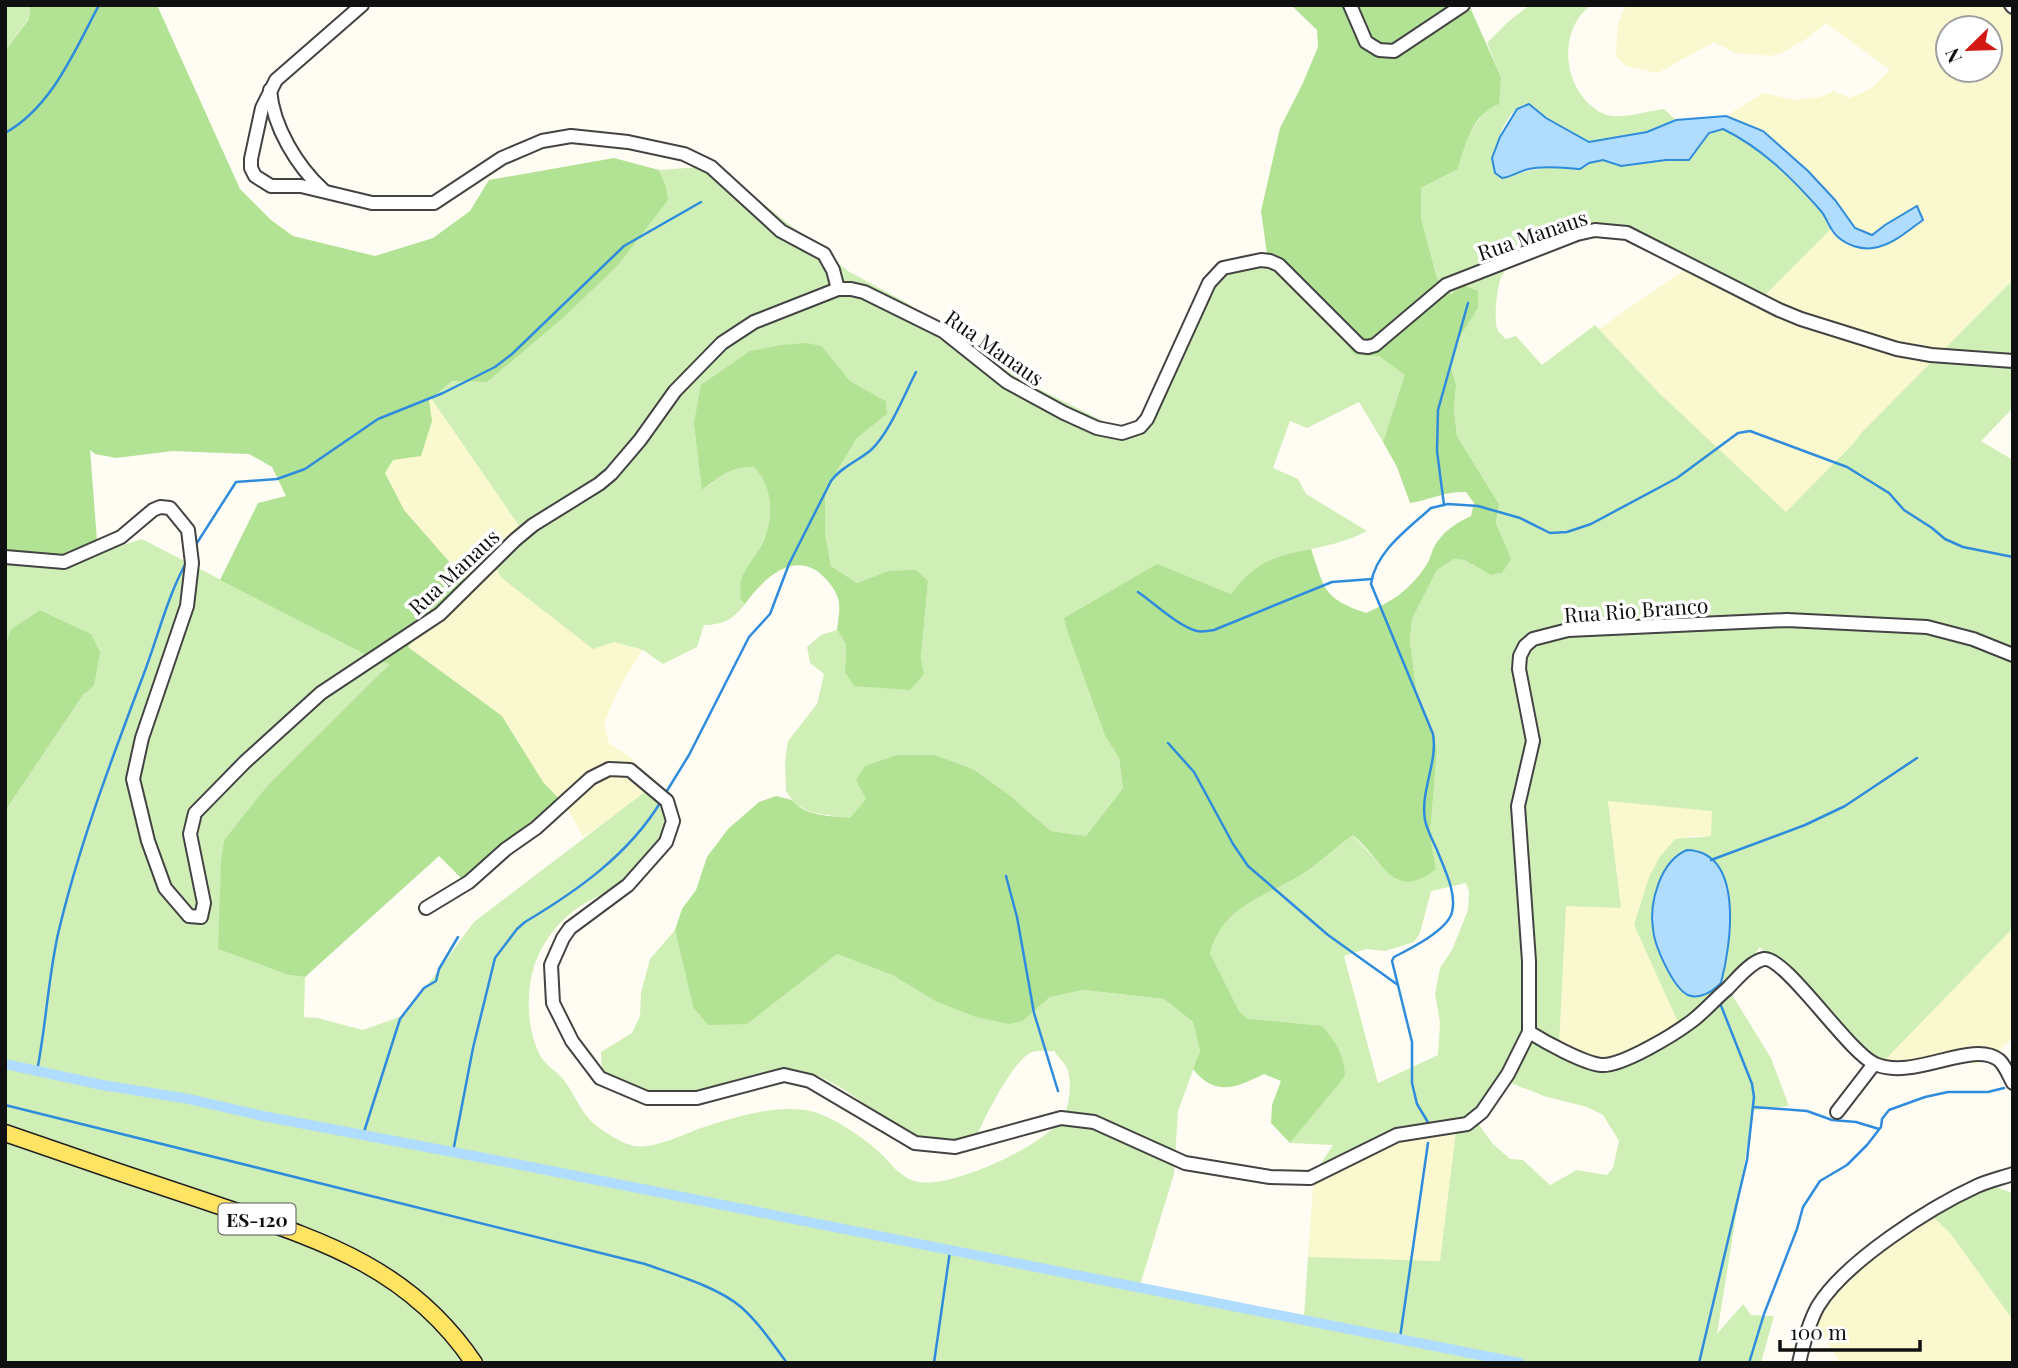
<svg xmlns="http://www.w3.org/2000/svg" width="2018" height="1368" font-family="'Playfair Display',serif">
<rect width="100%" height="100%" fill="#fffdf3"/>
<g fill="#f9f8ce" fill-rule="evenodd">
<path d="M1626,5H2013V280L1863,431L1853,444L1786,513L1658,392L1599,329L1694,263L1762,298L1832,228L1835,236L1852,246L1871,248L1923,220L1917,206L1885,225L1872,235L1855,228L1835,200L1808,171L1763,131L1726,116L1763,93L1795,100L1820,97L1834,91L1850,98L1873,87L1890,70L1826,23L1808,38L1783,52L1771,56L1736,53L1714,42L1658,73L1626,66L1617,58L1616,51L1618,23ZM1948,28H1990V70H1948Z"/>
<path d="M431,398L522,530L614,642L642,650L617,692L604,724L609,743L631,758L654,785L642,796L583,837L567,807L543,782L502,716L408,647L465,581L404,510L385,473L393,460L432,421L428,400Z"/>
<path d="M1608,800L1713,811L1711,836H1690L1649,877L1634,925L1678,1022L1680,1033L1605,1066L1559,1047L1566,905L1621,908Z"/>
<path d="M2013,928V1038L1991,1057L1976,1064L1960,1062L1918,1072H1900L1878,1067Z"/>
<path d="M1456,1131L1440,1261L1308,1257L1314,1174L1397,1132Z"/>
<path d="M1931,1215L1950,1233L2013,1320V1363H1840L1815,1323L1832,1292L1861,1266Z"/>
</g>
<g fill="#d0efb6" fill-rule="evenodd">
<path d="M5,5H30L29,18L5,51Z"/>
<path d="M1530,5H1591C1556,31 1563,91 1600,112C1617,122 1646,111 1664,109L1676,120L1647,132L1589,143L1546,118L1529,105C1525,106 1521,106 1517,109C1504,118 1497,143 1492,158L1511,177C1534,166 1555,167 1580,169L1589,163L1603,160L1622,166L1666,160H1688L1709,133L1723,129C1761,148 1814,190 1832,228L1762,298C1709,271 1635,219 1573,227C1560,228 1545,237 1534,244C1520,253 1508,263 1501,278C1497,287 1493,322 1498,331C1500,334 1503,336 1506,339L1516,336L1542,365L1595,325L1658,392L1786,512L1853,444L1863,431L2013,280V408L1981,441L2013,460V928L1878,1067L1760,947L1739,975L1731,993L1771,1058L1789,1106L1753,1110L1717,1334L1743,1304L1751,1315L1774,1316L1761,1363H5V811L83,695L94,686L91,634L40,610L11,629L5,646V560L65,563L142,539L376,660L391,664L267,786L224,840L218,949L288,975L305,977L304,1017L318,1018L363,1030L405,1015L474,922L654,785L682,820L628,887C583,895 543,928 532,974C526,999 528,1034 541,1057C546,1065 557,1072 563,1079C574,1093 580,1111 593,1123C603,1131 622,1144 635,1146C654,1149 684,1134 701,1128C732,1118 772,1105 805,1110C828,1113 860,1135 878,1151C890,1161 898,1176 914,1181C946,1192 1050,1144 1064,1115C1070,1103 1072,1081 1067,1068C1064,1062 1058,1057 1054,1051C1048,1051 1038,1050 1032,1052C1013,1060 983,1120 975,1140L952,1143L911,1134L894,1125L845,1090L819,1076L786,1073L691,1093L648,1092L602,1072L601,1052L632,1033L640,1016L641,993L650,959L675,930L693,1007L795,985L837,954L892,975L935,1001L1023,1021L1050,997L1083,990L1164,999L1193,1022L1200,1051L1178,1111L1174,1174L1140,1285L1204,1295L1304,1317L1308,1257L1440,1261L1456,1131L1397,1132L1314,1174L1333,1145L1290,1143L1298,1132L1292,1025L1249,1020L1239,1011L1210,953C1224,905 1263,898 1301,875C1319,864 1336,848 1353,835L1382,867L1436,869L1430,835L1437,751L1434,735L1417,695L1410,641L1412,619L1437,570L1454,559L1466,560L1491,575L1502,573L1501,535L1496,523L1499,504L1457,436L1454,410L1456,385L1451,367L1458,340L1478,308L1453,294L1437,278L1421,218V188L1458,169L1466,138L1487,108L1501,77L1487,43L1509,21ZM1608,801L1712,811L1711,836L1675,839L1659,858L1649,877L1634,925L1678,1022L1680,1033L1605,1066L1559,1047L1566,906L1621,908ZM1466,883L1469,892L1468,910L1452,950L1440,968L1435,994L1440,1022L1438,1055L1378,1083L1344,956L1366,949L1385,951L1414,942L1420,933L1431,891ZM1657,892L1729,903V928L1721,983L1688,995C1670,979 1653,949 1652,925C1652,914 1655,903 1657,892ZM1506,1081L1544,1096L1587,1107L1603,1115L1619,1141L1613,1168L1607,1175L1577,1170L1550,1185L1523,1160L1510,1159L1492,1143L1473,1116Z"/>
<path d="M699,167L732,179L848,271L907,303L953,334L982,349L1029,384L1121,430L1150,425L1215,272L1231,264L1267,254L1305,292L1336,333L1379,356L1406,375L1383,442L1359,402L1307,428L1290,421L1273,468L1298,479L1306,494L1367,531C1314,559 1271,540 1231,594L1157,565L1065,618L1068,634L1105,736L1119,758L1123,788L1086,836L1051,831L1008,794L973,769L935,755L866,799L850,819L811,812L796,805L786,791L785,761L788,741L817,704L824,674L810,663L807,647L821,635L837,630L846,644L845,672L924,674L921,658L928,581L888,571L857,583L831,566L825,532V491L857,438L887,414L886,401L850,381L822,346L750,351L731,366L703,490C719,477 732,466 754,467C774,488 774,517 762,543C759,550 755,555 752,562C748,574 744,587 740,599L745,604C733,619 724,625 704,625L697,647L663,664L643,650L614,642L593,649L502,578L487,556L522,530L431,398L452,381L487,382L666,186L659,170Z"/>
<path d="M1995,1187L2013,1193V1320L1950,1233L1931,1215L1969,1192Z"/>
</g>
<g fill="#b2e294">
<path d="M30,5H157L240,189L271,220L293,236L375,256L433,238L470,211L489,180L614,158L659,170L666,186L668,200L618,265L565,316L487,382L452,381L429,400L432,421L421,456L393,460L385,473L404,510L466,581L408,647L502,716L543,782L568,808L466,883L439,856L305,977L288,975L218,949L221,863L224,840L267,786L390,664L376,660L220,580L258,503L286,496L272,467L249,454L173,451L116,458L95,454L90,450L98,553L65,563L5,560V51L29,19Z"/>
<path d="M1291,5H1469L1501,77L1499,104C1473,113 1465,144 1458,169L1421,188V218L1437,278L1452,294L1463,285L1478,291V308L1458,340L1451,367L1456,385L1454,410L1457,436L1499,504L1496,523L1511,559L1502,573L1491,575L1465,560L1454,559L1437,570L1412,619L1410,641L1417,695L1434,735L1437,751L1430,835L1436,869C1393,903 1383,860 1353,835C1335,848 1319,864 1301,875C1263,898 1224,905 1210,953L1239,1011L1248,1019L1322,1026C1336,1042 1344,1054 1345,1076L1290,1143L1271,1123L1272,1105L1281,1081L1264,1074C1237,1087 1216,1098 1193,1069L1200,1051L1193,1022L1164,999L1083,990L1050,997L1023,1021L1009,1024L976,1017L935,1001L892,975L837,954L747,1024L708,1025L693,1007L675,930L682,909L696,890L707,857L728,829L759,802L776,796L792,800C803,816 832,816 850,818L866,799L856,780L865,766L897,755H935L973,769L1008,794L1051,831L1086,836L1123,788L1119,758L1105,736L1068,634L1064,618L1157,564L1231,594C1254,563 1274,556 1311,549C1325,590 1323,598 1366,613C1390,603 1410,590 1425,567C1430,561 1431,553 1434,547C1443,531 1456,523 1471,516L1474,503L1466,492C1446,491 1429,500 1410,503L1397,467L1383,442L1405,375L1379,356L1355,355L1305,292L1267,254L1261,211L1280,128L1302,85L1318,47L1317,30Z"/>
<path d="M806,343L822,346L850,381L886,401L887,414L857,438L825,491V532L831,566L857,583L888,571L916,570L928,581L921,658L924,674L910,690L854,686L845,672L846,644L837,630C840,605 843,599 826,579C797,547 764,577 745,604L740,599C741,592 739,583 742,577C747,566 756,555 762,544C774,518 774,489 754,467C732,466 719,477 702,490L694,423L701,385L750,351L782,345Z"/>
<path d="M40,610L91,634L100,652L94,686L83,695L5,811V646L11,629Z"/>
</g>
<g fill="#b0dcfd" stroke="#2f8cdd" stroke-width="2">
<path d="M1529,104L1546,118L1589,142L1647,132L1676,120L1726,116L1763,131L1808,171L1835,200L1855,228L1872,235L1885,225L1917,206L1923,220C1907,231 1893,245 1873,248C1861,250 1847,245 1838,237C1830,231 1827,218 1821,211C1792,178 1762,148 1723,129L1709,133L1689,160H1666L1621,166L1603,160L1589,163L1580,169C1564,168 1545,165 1529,169C1519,171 1512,177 1502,178L1495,173L1492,158L1500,137L1517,109Z"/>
<path d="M1687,850C1745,852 1731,945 1721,983C1713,991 1700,1000 1688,995C1673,988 1654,945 1653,929C1649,903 1660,861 1687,850Z"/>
</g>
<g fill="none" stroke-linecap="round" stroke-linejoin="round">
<g stroke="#2f8cdd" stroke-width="2.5">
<path d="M5,133C52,107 75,50 99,5"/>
<path d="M1444,505L1437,451L1438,410L1468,303"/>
<path d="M195,546L236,482L277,479L305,469L378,419L443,393L495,367L512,354L624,246L701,202"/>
<path d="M1138,592C1154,603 1178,626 1197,631C1202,632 1209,631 1214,630L1332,582L1372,579"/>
<path d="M1168,743L1194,772L1233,844L1248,866L1328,935L1398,985"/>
<path d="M665,794L689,755L749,637L770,614L789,564L831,481C841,467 858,461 871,450C890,432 904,395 916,372"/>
<path d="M1711,860L1805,825L1845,806L1917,758"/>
<path d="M1006,876L1017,917L1034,1013L1058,1091"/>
<path d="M37,1071C46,1026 48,979 58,934C79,845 111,761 143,676C158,637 167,597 187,561"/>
<path d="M5,1105L645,1264C673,1274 718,1287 741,1307C759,1323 773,1344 787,1363"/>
<path d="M1753,1107L1807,1111L1832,1120L1856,1122L1879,1129"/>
<path d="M1429,1124L1417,1104L1412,1083V1042L1392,961L1394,957C1410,949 1448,930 1452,912C1457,893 1444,868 1437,850C1433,841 1427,830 1425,820C1420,791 1438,762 1433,734L1371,584C1375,552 1409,528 1431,508L1448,504L1478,506L1520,518L1550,533L1567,532L1591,524L1677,478L1738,433L1750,431L1847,467L1889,493L1904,510L1932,528L1945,539L1963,547L2013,557"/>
<path d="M363,1135L400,1019L424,988L436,981L439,969L458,937"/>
<path d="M453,1152L473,1048L495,958L517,929L525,922C577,891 628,855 660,803"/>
<path d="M1400,1338L1428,1143"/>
<path d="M934,1363L950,1251"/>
<path d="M1699,1363L1747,1160L1754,1097L1752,1084L1720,1003"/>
<path d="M1749,1363L1764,1314L1797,1229L1803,1207L1820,1181L1847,1165L1867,1145L1881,1127L1882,1119L1889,1110L1925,1097L1948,1092H1988L2004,1088"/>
</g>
<path stroke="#b0dcfd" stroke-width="10" d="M5,1064L102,1085L189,1099L268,1117L516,1164L1520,1363"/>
<g stroke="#434343" stroke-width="16">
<g id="minor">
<path d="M362,5L276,80L262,108L251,159V168L255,176L271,186H301L372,203H434L502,158L542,141L571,136L628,142L684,154L711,167L781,231L824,254L833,270L838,289"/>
<path d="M1350,5L1366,42L1379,50L1394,51L1463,5"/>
<path d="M2011,5L2013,7"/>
<path d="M270,90C273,127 297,166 323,190"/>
<path d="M5,557L64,562L121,537L153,510L160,507L170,508L188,530L192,563L187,606L142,738L133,779L148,841L165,888L189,916L201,917L204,903L190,834L195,813L245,762L321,693L440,614L515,540L533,525L599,484L611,474L640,440L675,391L722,343L754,322L838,289H851L864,292L943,331L1007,382L1064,413L1097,428L1122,433L1140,427L1147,419L1209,283L1223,268L1261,260L1270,261L1279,265L1360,346L1368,347L1375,345L1446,285L1577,234L1595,230L1627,233L1779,310L1801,319L1897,349L1931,355L2013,361"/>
<path d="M426,908L469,882L506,849L536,828L591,778L609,769L630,770L667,801L673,821L666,842L628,885L570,928L563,938L551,965L553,1003L572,1041L600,1078L647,1098H697L784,1075L810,1081L915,1143L955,1147L1061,1118L1094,1122L1185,1163L1270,1177L1310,1178L1397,1135L1467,1124L1482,1112L1508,1074L1529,1032V961L1518,806L1533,741L1519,669L1520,656L1525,646L1533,639L1568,630L1787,620L1927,627L1973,639L2013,655"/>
<path d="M1529,1032C1545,1042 1583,1063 1601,1065C1621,1067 1675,1034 1692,1021C1704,1012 1715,999 1727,989C1736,980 1751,961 1764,959C1785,956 1848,1052 1875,1064C1914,1081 1972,1039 1999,1060C2005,1065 2009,1076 2013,1083"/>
<path d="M1837,1112L1874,1064"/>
<path d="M1799,1363C1803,1345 1809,1322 1818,1306C1845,1262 1929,1208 1977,1186C1988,1181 2001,1178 2013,1174"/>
</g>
</g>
<g stroke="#212121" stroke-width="19">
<path id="major" d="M5,1133C71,1156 136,1178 202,1200C310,1237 406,1262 474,1363"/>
</g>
<use href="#minor" stroke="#fff" stroke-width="12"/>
<use href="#major" stroke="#ffe363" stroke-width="16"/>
</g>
<g text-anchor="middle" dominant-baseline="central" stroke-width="7" stroke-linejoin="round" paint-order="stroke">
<rect fill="#fff" stroke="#585858" stroke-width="2" x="218.5" y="1203.5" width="77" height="31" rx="5"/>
<g font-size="19" font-weight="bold" fill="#101010">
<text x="257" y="1219">ES-120</text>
</g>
<g font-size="21" fill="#101010" stroke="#fff">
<text transform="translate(1532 234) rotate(-19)">Rua Manaus</text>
<text transform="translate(995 347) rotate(35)">Rua Manaus</text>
<text transform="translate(453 571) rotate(-43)">Rua Manaus</text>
<text transform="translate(1636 609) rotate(-4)">Rua Rio Branco</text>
</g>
</g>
<rect width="2018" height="1368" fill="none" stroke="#101010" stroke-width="14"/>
<g transform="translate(1969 49) rotate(247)"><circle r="33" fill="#ffffff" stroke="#9f9f9f" stroke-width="2"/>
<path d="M0-5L12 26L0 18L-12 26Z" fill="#d21916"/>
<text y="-10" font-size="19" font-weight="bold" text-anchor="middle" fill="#101010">N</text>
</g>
<path d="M1780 1340v10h140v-10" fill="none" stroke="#101010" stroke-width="3.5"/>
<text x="1790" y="1340" font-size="21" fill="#101010" stroke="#ffffff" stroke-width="5" paint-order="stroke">100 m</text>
</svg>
